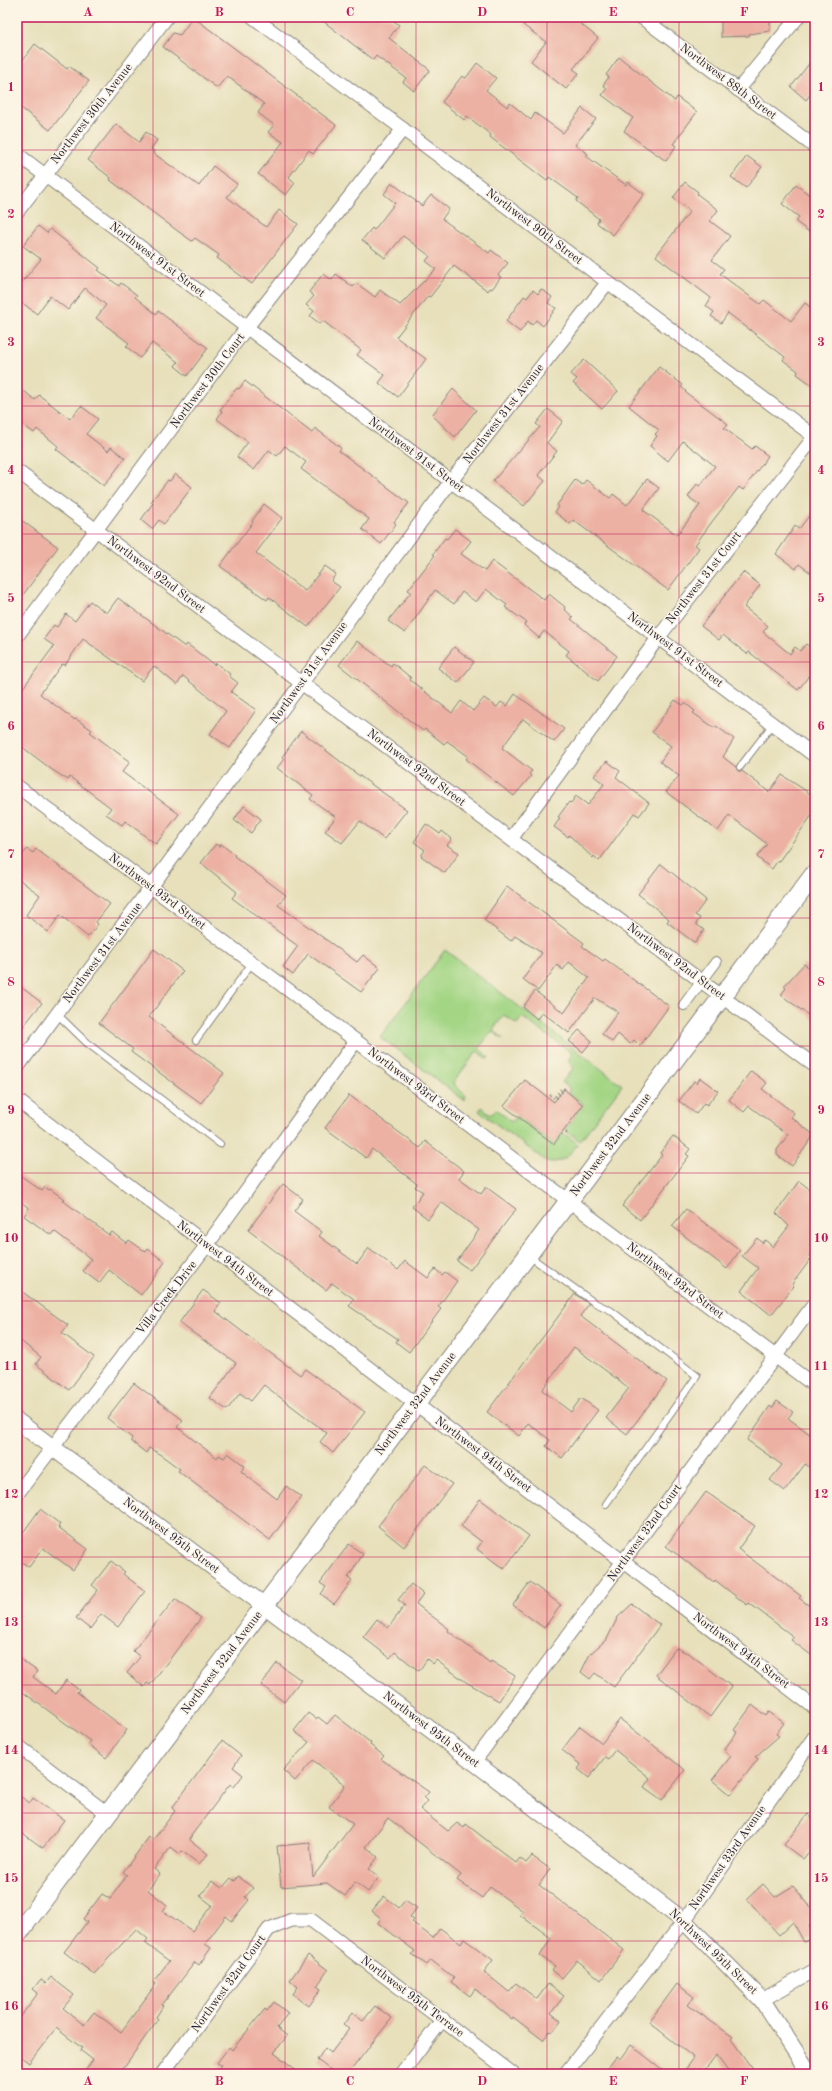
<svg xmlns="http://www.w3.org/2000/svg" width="832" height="2091" font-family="'Old Standard TT',serif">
<rect width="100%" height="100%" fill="#fcf5e5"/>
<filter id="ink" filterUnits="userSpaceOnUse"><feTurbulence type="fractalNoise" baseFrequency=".025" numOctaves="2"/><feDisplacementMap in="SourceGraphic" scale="8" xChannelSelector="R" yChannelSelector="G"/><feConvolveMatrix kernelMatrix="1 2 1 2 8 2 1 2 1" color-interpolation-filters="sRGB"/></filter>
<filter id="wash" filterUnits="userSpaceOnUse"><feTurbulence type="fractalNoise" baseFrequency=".012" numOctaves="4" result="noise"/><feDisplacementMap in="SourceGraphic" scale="16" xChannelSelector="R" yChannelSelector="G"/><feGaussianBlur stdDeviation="0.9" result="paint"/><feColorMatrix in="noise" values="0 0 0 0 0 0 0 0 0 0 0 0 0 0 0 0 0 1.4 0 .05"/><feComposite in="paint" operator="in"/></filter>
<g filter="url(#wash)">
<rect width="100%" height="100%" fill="#e7e0bb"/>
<g fill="#a3d584" stroke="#627c60">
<path d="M445,950L622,1085L580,1141L565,1130L583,1104L568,1092L570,1089L562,1082L574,1068L568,1062L572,1053L522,1017L517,1024L504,1015L493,1029L503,1039L492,1031L479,1048L489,1058H486L477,1051L453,1083L466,1096L464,1100L380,1037Z"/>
<path d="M482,1107L491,1115L496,1109L512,1122L517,1116L553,1144L563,1133L578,1144C569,1155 562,1165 546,1161L479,1111Z"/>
</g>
<g id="blocks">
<g fill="#ecb1a3">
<path d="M193,17L336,125L313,154L309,150L289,177L295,183L286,195L258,174L283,142L268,132L274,125L258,113L264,104L227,76L217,88L163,47L173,33L180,35Z"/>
<path d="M318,17H389L399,25L389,38L430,70L414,91L403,82L406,78L376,56L373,60Z"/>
<path d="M529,17H572L598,38L573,69L579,73L566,89L531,61L546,42L523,25Z"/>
<path d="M721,17H770V31L749,34V36L721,37Z"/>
<path d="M35,44L67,69L69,66L89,81L50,130L17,105V68Z"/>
<path d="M815,56V88L806,100L791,87Z"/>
<path d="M619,57L675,101L677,97L697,112L673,144L676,146L666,161L624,131L633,118L602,95L607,88L603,85L609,77L606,75Z"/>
<path d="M477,63L496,78L486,90L507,107L510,103L531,120L535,113L563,133L582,108L596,119L575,145L588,154L586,156L626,185L628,182L644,194L613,235L597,223L599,219L576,201L578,198L549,177L547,181L490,137L491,135L467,116L464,120L442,102L462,76L466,78Z"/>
<path d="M116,124L139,142L146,132L157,140L151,149L154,151L153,153L199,186L213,166L237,184L227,197L266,227L279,210L298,224L252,284L217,258L219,255L195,238L192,241L179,232L110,180L111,178L88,160Z"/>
<path d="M747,156L762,167L746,188L731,177Z"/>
<path d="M685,182L698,192L697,194L718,210L710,221L730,236L712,260L724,269L720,274L760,304L764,300L791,321L805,303L815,311V387L797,374L798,371L783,360L785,357L728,313L721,323L711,316L714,312L706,306L711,298L656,256L690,211L673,198Z"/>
<path d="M392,183L422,206L431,195L449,209L442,219L489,253L491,250L508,263L498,275L501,277L492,289L490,288L488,291L454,266L430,297L428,296L396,337L426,359L398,397L379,383L385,375L357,355L361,350L323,321L320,324L310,316L314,311L306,305L314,296L309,292L323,274L332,280L336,274L353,287L356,283L375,297L380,290L400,305L436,269L426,261L430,256L403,236L385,258L362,240L372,228L374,230L395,203L384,194Z"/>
<path d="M796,185L815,199V236L796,222L799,217L782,204Z"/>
<path d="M38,226L47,233L50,229L100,268L98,270L119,286L121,283L137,295L135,297L156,314L158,311L208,348L187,376L175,366L178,362L152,343L140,358L126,346L129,343L96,318L106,305L85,288L68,310L50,296L37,314L17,299V278L22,282L41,259L23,246Z"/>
<path d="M541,289L552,297L548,303L556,308L543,326L536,320L532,325L528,321L520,332L506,321L524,296L527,298L533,290L538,294Z"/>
<path d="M584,360L618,391L602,409L573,383L577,379L571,374Z"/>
<path d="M659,367L683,385L681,387L686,391L685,392L728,424L724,428L752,449L755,446L768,456L743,490L739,487L711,523L695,545L699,548L668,590L573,520L570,524L555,512L559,507L557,505L575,480L582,485L586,480L610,498L613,494L627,505L647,479L659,488L643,510L677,535L700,505L688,497L697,484L700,486L715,466L683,441L668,461L650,446L657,436L655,434L659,430L629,406Z"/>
<path d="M245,381L312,433L315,428L341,448L339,451L409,503L394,522L396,524L381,544L362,529L369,519L301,469L306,462L285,446L277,456L269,450L254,470L237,457L248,442L217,419L222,411L220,410L237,388L239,389Z"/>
<path d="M453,389L476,410L455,437L432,415Z"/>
<path d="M24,391L35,400L39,395L70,419L81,406L98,419L86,434L108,451L111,447L125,458L104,486L56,449L58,446L37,429L34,433L17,420V400Z"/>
<path d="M548,409L563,421L547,443L557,451L538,475L545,481L524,506L493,481L540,427L536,424Z"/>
<path d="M175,474L192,487L164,524L159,520L152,529L141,520L153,503L151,502L168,480L170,481Z"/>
<path d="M264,504L282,518L256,553L305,591L325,566L336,574L331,581L340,587L308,627L269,597L267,600L220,566L253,522L252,521Z"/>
<path d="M815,508V576L799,564L796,569L776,554L795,526L799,529Z"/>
<path d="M17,517L58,547L17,603Z"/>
<path d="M455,529L471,541L461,554L485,571L492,561L544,600L549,594L565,607L564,609L573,617L571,619L617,656L598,681L566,655L569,651L544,631L539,638L524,625L526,622L505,607L507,605L486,589L476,602L462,592L454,604L435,590L405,633L388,621L411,592L408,590L435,555L433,554L445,538L447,539Z"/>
<path d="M743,572L760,585L744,607L768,626L763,632L790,654L795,647L800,651L806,644L815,651V668L798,690L749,652L747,654L723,635L719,640L701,626Z"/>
<path d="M118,598L185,647L187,644L214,665L216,663L230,674L229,676L238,683L231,692L256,710L230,748L210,734L226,711L183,676L177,685L154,666L142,681L83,639L65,665L62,664L40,694L75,720L76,719L92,730L90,732L130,762L122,772L179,814L156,844L125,821L122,825L106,814L111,808L70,777L68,780L51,769L17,743V696L54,646L44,639L54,625L57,627L66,614L75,621L90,601L107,613Z"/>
<path d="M357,641L391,666L393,663L411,678L410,680L452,713L461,701L473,711L484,698L497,707L501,702L507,706L515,694L564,729L554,742L523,719L502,748L532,771L529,774L531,776L514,796L466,759L468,756L447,741L444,744L425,729L423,731L339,665Z"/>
<path d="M454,647L474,662L458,683L438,668Z"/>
<path d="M675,700L683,705L685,703L695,711L693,713L715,728L716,726L734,739L723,757L736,767L738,771H742L769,792L782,775L815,797V811L779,861L778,860L772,869L757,857L767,844L729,815L718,831L666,792L679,776L660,762L671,746L652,732Z"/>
<path d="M301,731L350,769L407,810L384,839L360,821L342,843L325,831L336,817L310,799L313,795L277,768L284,759L282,757Z"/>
<path d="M607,761L620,771L616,777L649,803L639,816L634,813L599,861L594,856L593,858L569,835L568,837L554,827L560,818L558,817L569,802L571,803L576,796L588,805L604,784L594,776Z"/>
<path d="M244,806L261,819L251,833L234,820Z"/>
<path d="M426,824L440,834L442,831L452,839L447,845L459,853L445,873L421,856L425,850L414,842Z"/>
<path d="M216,844L219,847L221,844L235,855L234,856L286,895L278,905L357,962L363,955L380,968L361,992L308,954L293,975L283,967L298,946L232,898L237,892L201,863Z"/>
<path d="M27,849L33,853L36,849L110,904L96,922L98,924L88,937L60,915L48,932L26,915L40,895L17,878V862Z"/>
<path d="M661,864L706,900L695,915L700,918L696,924L704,930L695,943L667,922L669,919L638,894Z"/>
<path d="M507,886L584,943L582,946L603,961L605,959L669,1006L640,1046L634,1040L630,1044L618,1034L612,1042L602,1034L618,1012L595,998L569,1033L542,1012L537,1019L523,1007L535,991L564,1013L589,978L569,962L563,970L557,965L538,991L523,979L542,953L515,936L511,941L484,920Z"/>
<path d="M154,949L183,971L149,1017L224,1073L201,1103L131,1052L133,1049L99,1023Z"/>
<path d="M804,964L815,972V1020L781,995L786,988L784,986Z"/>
<path d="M17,984L42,1003L17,1034Z"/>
<path d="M579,1030L592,1041L583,1052L569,1041Z"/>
<path d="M751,1071L767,1083L762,1089L794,1113L791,1117L814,1135L792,1166L777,1155V1150L788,1135L749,1106L744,1112L729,1100Z"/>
<path d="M700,1078L718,1091L707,1105L704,1103L696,1114L679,1101L694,1081L697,1083Z"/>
<path d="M525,1080L554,1102L564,1089L583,1105L554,1144L504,1106Z"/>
<path d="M349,1095L420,1148L425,1141L464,1171L459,1178L481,1194L486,1187L516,1209L470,1270L457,1261L479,1230L441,1202L428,1219L412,1207L423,1192L415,1187L417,1184L372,1149L366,1158L325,1128Z"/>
<path d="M673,1136L690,1149L686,1154L689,1156L640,1220L622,1206L662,1155L660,1153Z"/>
<path d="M17,1173L42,1191L45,1187L49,1190L50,1189L64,1199L62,1200L109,1235L112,1232L126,1243L129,1240L146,1252L148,1249L165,1262L141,1295L109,1270L99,1283L83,1271L91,1259L54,1231L51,1235L24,1216L29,1208L17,1199Z"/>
<path d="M799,1181L815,1193V1249L808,1258L810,1260L792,1284L794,1286L771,1315L741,1291L758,1268L742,1256L757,1238L763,1243L765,1240L773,1247L789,1226L776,1213Z"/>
<path d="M283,1184L303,1199L294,1211L322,1232L319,1236L357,1264L369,1248L398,1270L405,1261L428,1278L435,1269L442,1275L445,1272L457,1281L438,1307L441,1309L409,1352L396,1342L398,1339L349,1306L354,1299L332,1283L326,1290L248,1230Z"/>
<path d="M686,1209L740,1250L727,1269L672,1226Z"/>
<path d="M17,1288L68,1325L62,1333L94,1357L69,1390L36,1364L41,1357L17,1338Z"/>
<path d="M203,1290L221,1303L215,1311L277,1358L300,1375L305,1369L365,1412L333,1453L320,1442L327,1433L264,1385L251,1401L240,1393L227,1410L210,1398L236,1363L179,1323Z"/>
<path d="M575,1294L589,1304L580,1316L667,1381L627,1434L606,1418L629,1388L574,1347L542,1390L571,1412L581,1398L598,1410L562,1458L546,1446L550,1440L528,1423L519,1436L487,1412Z"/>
<path d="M134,1383L183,1420L177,1427L217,1458L219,1455L224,1458L228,1453L245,1466L241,1471L243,1473L277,1499L286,1486L301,1497L270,1540L178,1471L180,1469L158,1453L149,1448L146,1453L131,1441L132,1438L107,1418Z"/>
<path d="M777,1401L793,1412L788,1418L815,1438V1471L805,1464L785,1491L770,1480L782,1465L747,1440L770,1406L772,1408Z"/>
<path d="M425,1465L452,1484L404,1547L378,1526Z"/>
<path d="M706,1492L755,1526L738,1549L801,1596L799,1598L815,1610V1658L791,1640L794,1637L749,1603L747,1605L715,1580L714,1582L666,1546Z"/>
<path d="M480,1499L529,1536L504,1569L477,1549L482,1542L461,1526Z"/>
<path d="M40,1509L60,1524L58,1527L88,1549L73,1570L43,1548L29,1567L17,1559V1541Z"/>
<path d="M349,1544L363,1554L348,1578L352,1581L334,1604L321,1594L326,1587L320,1583Z"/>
<path d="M111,1561L125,1572L123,1574L145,1591L118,1627L101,1614L90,1629L76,1618L98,1590L92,1585Z"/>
<path d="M530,1582L561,1605L544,1628L513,1605Z"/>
<path d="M411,1584L423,1594L416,1604L449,1629L448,1631L490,1663L491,1661L515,1676L499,1701L466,1682L436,1660L433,1664L427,1659L419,1671L395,1652L390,1658L363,1637L377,1619L388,1628L405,1605L398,1600Z"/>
<path d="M175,1599L201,1618L150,1685L147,1683L144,1687L127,1673L140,1657L133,1651Z"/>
<path d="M632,1604L660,1625L614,1687L595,1673L590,1679L581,1672L590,1654L607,1639L618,1617Z"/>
<path d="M676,1648L690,1654L732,1687L710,1717L656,1675Z"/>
<path d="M17,1657L37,1671L33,1677L56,1694L66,1680L79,1690L77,1692L127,1730L106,1758L88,1744L90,1741L17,1688Z"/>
<path d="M277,1663L301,1680L284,1702L261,1685Z"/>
<path d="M752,1705L766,1716L769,1712L784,1723L776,1734L779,1736L755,1757L758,1759L730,1795L712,1780L731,1756L724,1750L737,1732L734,1730Z"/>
<path d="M308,1713L316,1719L318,1717L327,1724L335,1715L371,1743L370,1745L384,1756L381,1759L429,1792L424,1798L427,1801L420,1809L448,1831L457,1823L464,1828L466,1824L516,1863L520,1858L526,1863L532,1856L550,1869L539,1885L624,1950L601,1980L577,1960L562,1978L552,1970L555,1966L540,1956L551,1938L520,1915L523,1911L490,1887L482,1898L457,1880L461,1875L388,1818L366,1847L378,1857L369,1869L379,1877L368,1892L355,1882L345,1896L327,1883L281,1887L277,1846L310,1843L313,1877L353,1824L329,1807L345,1785L313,1760L295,1781L283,1770L309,1742L294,1731Z"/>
<path d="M620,1719L685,1770L662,1800L644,1787L650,1778L615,1750L608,1759L605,1757L589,1778L578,1769L581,1765L562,1750L580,1726L602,1743Z"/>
<path d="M222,1741L241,1756L233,1767L243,1775L234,1787L230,1784L191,1836L190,1840L208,1854L199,1864L182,1851L180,1854L171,1847L154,1869L160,1874L148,1890L167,1905L163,1911L192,1931L212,1905L200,1896L212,1881L222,1888L231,1878L235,1881L238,1876L253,1888L245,1897L249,1900L232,1921L226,1916L205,1944L211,1948L199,1965L195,1962L162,2005L163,2006L156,2017L158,2019L119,2074H83L93,2060L80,2050L82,2048L56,2028L29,2063L17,2054V2021L38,1993L33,1989L41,1979L46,1983L51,1977L74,1995L63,2008L84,2025L94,2012L121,2032L156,1984L153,1982L169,1961L145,1943L148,1939L136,1929L94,1974L64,1952L87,1922L83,1919L102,1894L110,1899L127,1875L123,1872L149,1837L153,1840L175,1811L172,1808Z"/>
<path d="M17,1794L30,1803L33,1798L64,1820L43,1848L17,1829Z"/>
<path d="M808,1814L815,1821V1844L803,1859L784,1845Z"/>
<path d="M763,1884L775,1897L793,1886L815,1912V1923L809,1926L815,1936L804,1942L793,1922L779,1935L747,1899Z"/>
<path d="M384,1896L399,1908L405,1900L417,1908L410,1917L414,1920L412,1922L433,1938L440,1928L461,1944L464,1939L493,1960L484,1972L509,1992L516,1983L537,1999L548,1984L564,1996L551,2013L561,2021L553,2032L550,2031L543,2040L513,2017L512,2019L475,1989L470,1996L451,1982L454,1978L431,1960L427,1965L412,1954L415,1951L378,1923L381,1918L372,1911Z"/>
<path d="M308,1955L328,1970L317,1986L321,1989L309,2006L293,1994L298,1987L290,1980Z"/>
<path d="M677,1984L694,1997L688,2005L733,2037L731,2039L756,2074H730L716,2055L702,2074H682L694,2058L649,2022Z"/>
<path d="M274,2002L288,2013L277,2028L287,2036L274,2053L302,2074H214L221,2065L217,2063L229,2047L232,2050L265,2009L267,2011Z"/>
<path d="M375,2006L392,2018L348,2074H336L317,2060L325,2048L331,2053L349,2029L343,2025L352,2013L363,2021Z"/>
<path d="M631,2045L668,2074H603L617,2056L621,2059Z"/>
</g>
</g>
</g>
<g filter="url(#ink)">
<use href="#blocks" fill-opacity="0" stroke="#84817b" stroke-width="1"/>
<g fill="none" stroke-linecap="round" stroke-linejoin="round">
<g stroke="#84817b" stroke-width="8">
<g id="service">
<path d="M740,767L773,724"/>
<path d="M57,1014L87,1043L220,1144"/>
<path d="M196,1040L252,963"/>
<path d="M529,1256L595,1303L610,1310L697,1376L606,1504"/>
</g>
</g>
<g stroke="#84817b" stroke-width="12">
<path id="pedestrian" d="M684,1005L716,962"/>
</g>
<g stroke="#84817b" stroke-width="15">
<g id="minor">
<path d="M253,17L815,437"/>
<path d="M641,17L815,147"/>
<path d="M738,90L798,17"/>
<path d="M17,154L815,756"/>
<path d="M17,212L167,17"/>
<path d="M17,471L815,1066"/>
<path d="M17,636L247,327L403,129"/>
<path d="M17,786L815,1386"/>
<path d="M511,839L658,638L815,436"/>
<path d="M17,1068L451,481L608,282"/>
<path d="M17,1100L815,1708"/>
<path d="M17,1494L207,1245L356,1041"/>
<path d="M17,1745L108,1814"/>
<path d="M474,1762L815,1303"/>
<path d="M762,2000L815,1970"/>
<path d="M162,2074L269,1929L292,1920H311L513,2074"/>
<path d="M401,2074L443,2019"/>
<path d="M565,2074L684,1921L815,1736"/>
</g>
</g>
<g stroke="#84817b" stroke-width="18">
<path id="tertiary" d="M17,1421L474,1762L684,1921L762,2000L810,2074"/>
</g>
<g stroke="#84817b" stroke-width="20">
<path id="secondary" d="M17,1935L815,873"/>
</g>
<g stroke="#84817b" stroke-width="2.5" stroke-dasharray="1 3" stroke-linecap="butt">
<path d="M550,1095L556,1099L564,1089L562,1088L554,1098"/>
<path d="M566,1133H567"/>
</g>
<use href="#service" stroke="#fff" stroke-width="6"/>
<use href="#pedestrian" stroke="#fff" stroke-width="10"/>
<use href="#minor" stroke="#fff" stroke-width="13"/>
<use href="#tertiary" stroke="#fff" stroke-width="16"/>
<use href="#secondary" stroke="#fff" stroke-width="18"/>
</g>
</g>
<path fill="none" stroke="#c2185b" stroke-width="1" stroke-opacity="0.55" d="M153,17V2074M285,17V2074M416,17V2074M547,17V2074M679,17V2074M17,150H815M17,278H815M17,406H815M17,534H815M17,662H815M17,790H815M17,918H815M17,1046H815M17,1173H815M17,1301H815M17,1429H815M17,1557H815M17,1685H815M17,1813H815M17,1941H815"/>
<g text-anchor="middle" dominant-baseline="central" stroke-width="3" stroke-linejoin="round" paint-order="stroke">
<g font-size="12" fill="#22223b" stroke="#fcf5e5">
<text transform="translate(728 82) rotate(37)">Northwest 88th Street</text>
<text transform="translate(92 114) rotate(-52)">Northwest 30th Avenue</text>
<text transform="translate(534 227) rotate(37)">Northwest 90th Street</text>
<text transform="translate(157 260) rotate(37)">Northwest 91st Street</text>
<text transform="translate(208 381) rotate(-53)">Northwest 30th Court</text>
<text transform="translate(504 414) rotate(-52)">Northwest 31st Avenue</text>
<text transform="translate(416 455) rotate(37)">Northwest 91st Street</text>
<text transform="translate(156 575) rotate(37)">Northwest 92nd Street</text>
<text transform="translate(704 578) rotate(-52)">Northwest 31st Court</text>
<text transform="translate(675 650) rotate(37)">Northwest 91st Street</text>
<text transform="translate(309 673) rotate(-54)">Northwest 31st Avenue</text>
<text transform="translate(416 768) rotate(37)">Northwest 92nd Street</text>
<text transform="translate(157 892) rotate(37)">Northwest 93rd Street</text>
<text transform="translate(103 953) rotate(-53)">Northwest 31st Avenue</text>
<text transform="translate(676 962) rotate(37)">Northwest 92nd Street</text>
<text transform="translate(416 1086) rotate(37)">Northwest 93rd Street</text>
<text transform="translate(611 1145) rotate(-53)">Northwest 32nd Avenue</text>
<text transform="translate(225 1259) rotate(37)">Northwest 94th Street</text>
<text transform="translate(675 1281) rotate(37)">Northwest 93rd Street</text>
<text transform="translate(167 1298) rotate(-52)">Villa Creek Drive</text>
<text transform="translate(416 1404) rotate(-53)">Northwest 32nd Avenue</text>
<text transform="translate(483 1455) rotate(37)">Northwest 94th Street</text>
<text transform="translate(645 1533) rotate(-54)">Northwest 32nd Court</text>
<text transform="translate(171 1536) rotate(37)">Northwest 95th Street</text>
<text transform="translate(741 1651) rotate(37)">Northwest 94th Street</text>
<text transform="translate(222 1663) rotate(-53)">Northwest 32nd Avenue</text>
<text transform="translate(431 1730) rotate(37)">Northwest 95th Street</text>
<text transform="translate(728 1858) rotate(-55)">Northwest 33rd Avenue</text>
<text transform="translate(713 1952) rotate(44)">Northwest 95th Street</text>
<text transform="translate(229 1984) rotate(-54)">Northwest 32nd Court</text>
<text transform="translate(412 1997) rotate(37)">Northwest 95th Terrace</text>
</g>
</g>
<rect width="832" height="2091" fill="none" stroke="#fcf5e5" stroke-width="44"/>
<rect x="22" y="22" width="788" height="2047" fill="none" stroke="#c2185b" stroke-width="1.5"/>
<g font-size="13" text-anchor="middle" font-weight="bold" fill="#c2185b">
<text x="88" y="16">A</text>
<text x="219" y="16">B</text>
<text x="350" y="16">C</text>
<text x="482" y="16">D</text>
<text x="613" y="16">E</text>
<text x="744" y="16">F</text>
<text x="11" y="91">1</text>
<text x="821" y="91">1</text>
<text x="11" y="218">2</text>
<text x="821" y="218">2</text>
<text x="11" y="346">3</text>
<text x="821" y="346">3</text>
<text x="11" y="474">4</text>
<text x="821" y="474">4</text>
<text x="11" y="602">5</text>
<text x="821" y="602">5</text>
<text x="11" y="730">6</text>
<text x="821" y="730">6</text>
<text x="11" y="858">7</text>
<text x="821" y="858">7</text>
<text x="11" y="986">8</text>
<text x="821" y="986">8</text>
<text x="11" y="1114">9</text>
<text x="821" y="1114">9</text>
<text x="11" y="1242">10</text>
<text x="821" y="1242">10</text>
<text x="11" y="1370">11</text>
<text x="821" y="1370">11</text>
<text x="11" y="1498">12</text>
<text x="821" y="1498">12</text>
<text x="11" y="1626">13</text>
<text x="821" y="1626">13</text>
<text x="11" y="1754">14</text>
<text x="821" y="1754">14</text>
<text x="11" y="1882">15</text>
<text x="821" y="1882">15</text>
<text x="11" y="2010">16</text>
<text x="821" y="2010">16</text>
<text x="88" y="2085">A</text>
<text x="219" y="2085">B</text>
<text x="350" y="2085">C</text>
<text x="482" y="2085">D</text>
<text x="613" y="2085">E</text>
<text x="744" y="2085">F</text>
</g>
</svg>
